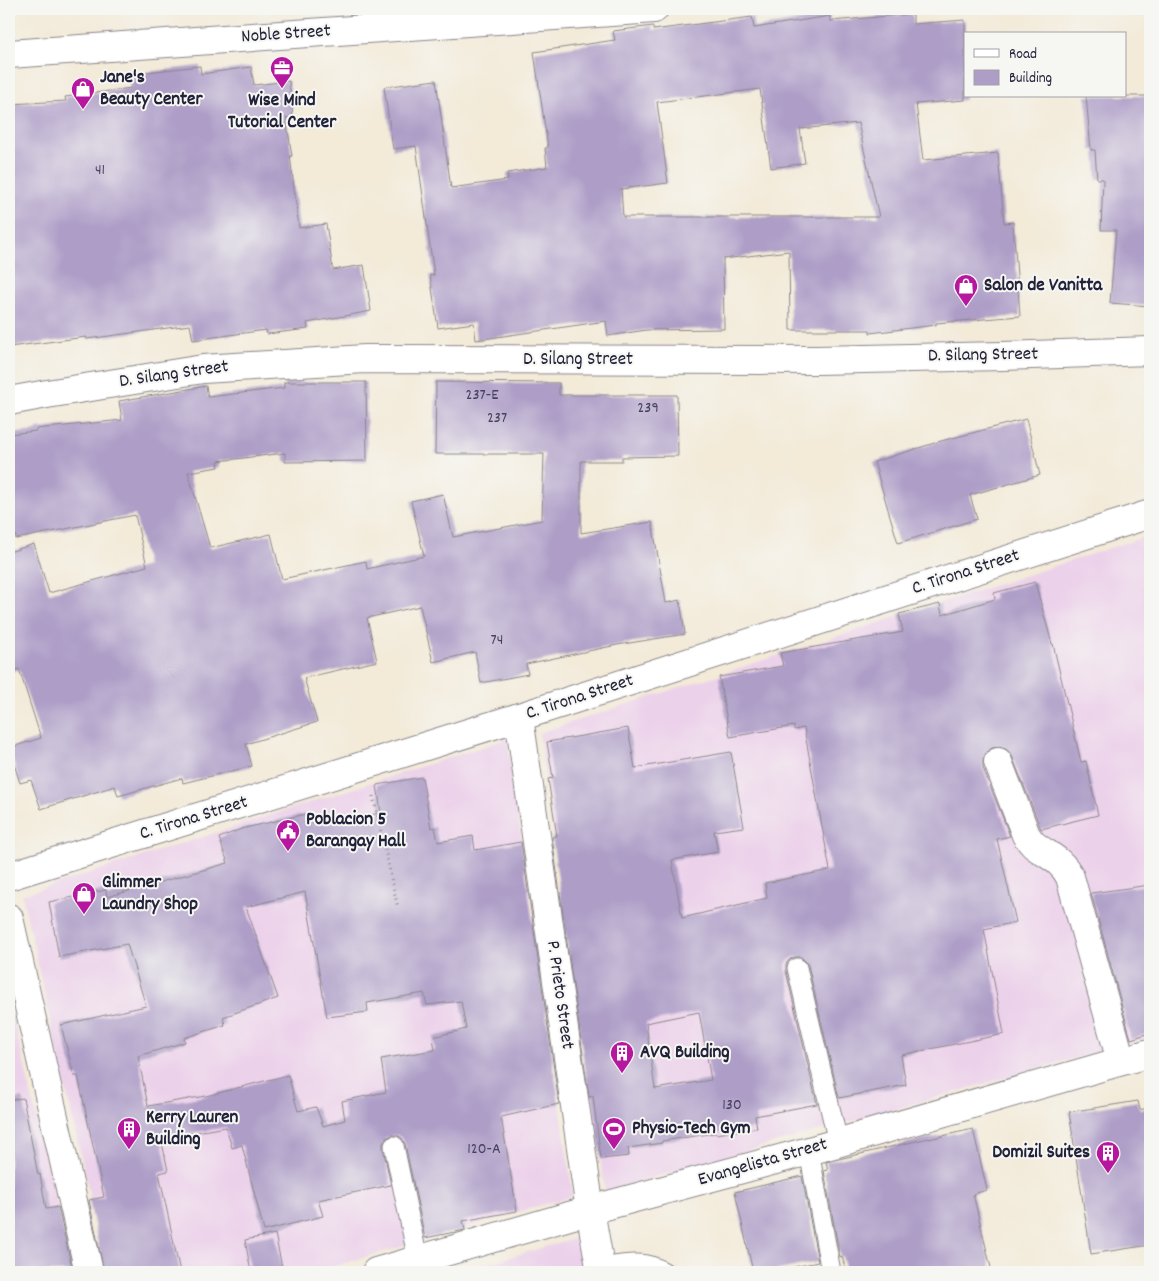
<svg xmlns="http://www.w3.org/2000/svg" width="1159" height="1281" font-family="Dekko,sans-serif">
<rect width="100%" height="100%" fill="#f6f6f2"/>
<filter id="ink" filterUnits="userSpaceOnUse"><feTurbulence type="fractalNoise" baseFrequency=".02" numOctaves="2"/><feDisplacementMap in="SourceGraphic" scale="10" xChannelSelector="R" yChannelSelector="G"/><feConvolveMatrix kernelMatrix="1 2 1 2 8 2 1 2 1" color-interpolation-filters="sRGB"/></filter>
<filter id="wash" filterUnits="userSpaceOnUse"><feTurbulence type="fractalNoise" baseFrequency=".0096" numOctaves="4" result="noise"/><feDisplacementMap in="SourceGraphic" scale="20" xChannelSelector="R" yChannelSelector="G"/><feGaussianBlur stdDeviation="1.12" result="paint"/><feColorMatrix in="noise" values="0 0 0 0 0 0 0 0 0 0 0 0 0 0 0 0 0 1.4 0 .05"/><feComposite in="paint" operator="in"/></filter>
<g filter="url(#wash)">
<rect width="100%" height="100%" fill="#f3ead8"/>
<g fill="#ecd1ea">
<path d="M1150,535V1037L605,1191L539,733Z"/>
<path d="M507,739L573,1196L315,1272H107L22,895Z"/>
<path d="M9,1000L73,1272H9Z"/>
<path d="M582,1236L588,1272H459Z"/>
</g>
<g id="blocks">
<g fill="#ad9dc7" fill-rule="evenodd">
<path d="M913,14V24L965,20V100L916,104L923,160L998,153L1004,223L1013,222L1020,316L936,323V325L870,333V330H790L789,251L723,259L724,329L646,330L608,336L606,321L476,340L474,323L438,328L430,275H434L416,146L393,149L384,87L436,80L451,188L508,180L507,173L547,167L545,148H548L534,52L615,40L613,31L653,26V30L752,17L754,28L830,16V21ZM760,89L771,168L805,163L800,129L858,123L879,217H623L621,189L668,183L657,102Z"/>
<path d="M200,66L201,74L251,67L254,85L289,81L293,117L286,118L292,156H290L299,228L326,224L333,270L364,265L371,311L307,323L308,329L267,334L266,330L193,340L190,325L87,339L86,337L9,347V104L66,101L65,97L131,88L129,74Z"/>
<path d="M1086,96H1148L1150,126V306L1110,303L1116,230H1101L1103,179H1097L1095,150H1091Z"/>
<path d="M284,382H366L367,461L285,462V453L218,461L219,467L188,472L210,548L271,534L282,579L366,561L367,569L424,556L411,501L443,494L453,537L542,520L544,454H435L436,382L559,383V395H677L678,456L622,457V461H581V533L652,522L666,603L680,600L685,634L617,645L526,664L528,674L481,683L475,652L433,662L420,606L367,618L377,661L304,678L317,722L246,744L252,766L183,783L182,778L118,796L115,786L41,809L31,780L20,783L9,748L41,738L19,669L9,673V552L34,544L49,593L147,566L135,515L16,539L9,493V434L36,431V429L122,420L119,401L206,386L208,397L284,388Z"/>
<path d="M1026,419L1040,475L970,495L977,519L898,543L874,462L941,441Z"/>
<path d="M1035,582L1052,644H1053L1081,762L1086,761L1098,815L1041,829L1012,756L1007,750L1000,747L992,748L986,753L983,760V768L1010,836L997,839L1016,922L984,929L1004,1034L901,1055L906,1085L839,1098L808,965L805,961L801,957H794L789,960L786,964V971L817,1104L755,1116L757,1128L716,1134L715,1133L662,1141V1143L628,1148L629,1156L601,1159L593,1096L589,1097L552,837L557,836L548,779L553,778L547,742L628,728L635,768L731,752L744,827L714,831L718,852L672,860L682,918L767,898L765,883L830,870L804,728L794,730V726L730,737L719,677L783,666L780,653L903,632L899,614L940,604L942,615L995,599L994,593ZM699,1012L711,1080L655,1089L646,1023Z"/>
<path d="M422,777L431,828L435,827L438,842L473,836L475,850L521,842L559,1104L501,1117L517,1211L463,1221L465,1230L425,1238L405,1144L402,1138L397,1135H392L386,1138L383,1143V1148L391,1185L318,1200L323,1216L264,1231L242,1145L232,1148L226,1127L161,1138L168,1171L159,1173L180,1272H104L89,1200L104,1197L78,1076H74L61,1025L146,1006L127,944L59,957L49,902L106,890L107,897L228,863L219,838L241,829L310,813L313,825L381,813L377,785ZM305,892L327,1017L368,1012L367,1003L424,993L427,1005L461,1001L466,1029L433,1037L435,1050L381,1059L386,1092L342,1101L345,1120L323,1126L316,1107L298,1111L288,1075L206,1096L148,1106L138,1056L185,1042L184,1038L225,1025L223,1017L278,998L246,907Z"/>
<path d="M1150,885V1033L1131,1039L1091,893Z"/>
<path d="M23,1098L38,1175L40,1174L46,1209L58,1207L73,1272H9V1100Z"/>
<path d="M1138,1101L1140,1110L1150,1107V1245L1091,1254L1069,1112Z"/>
<path d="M973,1129L987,1190L973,1194L992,1272H846L842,1256L840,1257L824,1171L828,1170L826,1162L929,1138V1139Z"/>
<path d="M802,1176L818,1262L770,1272H753L735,1192Z"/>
<path d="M275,1234L283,1272H251L245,1240Z"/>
</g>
</g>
</g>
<g filter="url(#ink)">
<use href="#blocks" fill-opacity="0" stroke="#8a868a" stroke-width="1"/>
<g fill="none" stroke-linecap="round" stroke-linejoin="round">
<g stroke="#8a868a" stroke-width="21">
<g id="service">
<path d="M797,968L838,1142"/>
<path d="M394,1146L418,1260"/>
<path d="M809,1151L831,1272"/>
<path d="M600,1268C621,1265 645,1259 664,1272"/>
</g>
</g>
<g stroke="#8a868a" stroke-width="30">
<g id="minor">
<path d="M519,717L590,1210L601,1272"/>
<path d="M998,762L1026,835C1028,838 1031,842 1034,845C1048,856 1061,859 1070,877L1121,1061"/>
</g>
</g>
<g stroke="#8a868a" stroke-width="30">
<g id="tertiary">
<path d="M9,54L654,9"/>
<path d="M9,918L89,1272"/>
<path d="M376,1272L590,1210L809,1151L1150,1053"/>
</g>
</g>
<g stroke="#8a868a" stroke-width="30">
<g id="secondary">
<path d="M9,401L47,394L203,369L365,359L817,360L1003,356L1150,351"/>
<path d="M9,876L519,717L1150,514"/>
</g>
</g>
<path stroke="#8a868a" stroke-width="3" stroke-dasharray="1 4" stroke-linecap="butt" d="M373,796L398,908"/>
<use href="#service" stroke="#fff" stroke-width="19"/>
<use href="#minor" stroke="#fff" stroke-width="28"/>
<use href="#tertiary" stroke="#fff" stroke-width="28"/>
<use href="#secondary" stroke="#fff" stroke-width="28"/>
</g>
</g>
<defs>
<g id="office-pin" transform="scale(1.25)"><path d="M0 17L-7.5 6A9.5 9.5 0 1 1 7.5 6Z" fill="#b5179e" stroke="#f6f6f2"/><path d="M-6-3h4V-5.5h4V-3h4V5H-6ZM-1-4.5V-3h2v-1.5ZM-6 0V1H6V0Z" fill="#fff"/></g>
<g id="shop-pin" transform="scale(1.25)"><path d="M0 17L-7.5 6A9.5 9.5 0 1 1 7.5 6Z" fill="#b5179e" stroke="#f6f6f2"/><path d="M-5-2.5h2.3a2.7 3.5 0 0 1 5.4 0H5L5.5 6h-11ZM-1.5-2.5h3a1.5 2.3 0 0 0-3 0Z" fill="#fff"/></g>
<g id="civic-pin" transform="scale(1.25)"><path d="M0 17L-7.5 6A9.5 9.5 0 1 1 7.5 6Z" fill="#b5179e" stroke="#f6f6f2"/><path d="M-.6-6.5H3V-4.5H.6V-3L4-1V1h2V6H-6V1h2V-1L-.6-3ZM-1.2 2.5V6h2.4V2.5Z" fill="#fff"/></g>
<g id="building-pin" transform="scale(1.25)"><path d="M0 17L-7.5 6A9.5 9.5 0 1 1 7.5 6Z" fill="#b5179e" stroke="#f6f6f2"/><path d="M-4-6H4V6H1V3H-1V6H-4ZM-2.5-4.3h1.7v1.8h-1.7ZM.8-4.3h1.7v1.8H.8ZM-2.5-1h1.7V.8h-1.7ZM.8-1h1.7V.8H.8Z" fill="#fff"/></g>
<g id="stadium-pin" transform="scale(1.25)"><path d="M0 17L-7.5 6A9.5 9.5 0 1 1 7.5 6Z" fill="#b5179e" stroke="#f6f6f2"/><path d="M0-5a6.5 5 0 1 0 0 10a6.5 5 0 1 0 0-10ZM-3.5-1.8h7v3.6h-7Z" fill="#fff"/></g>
</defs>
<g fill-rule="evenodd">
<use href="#office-pin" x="282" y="68"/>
<use href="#shop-pin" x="83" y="89"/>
<use href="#shop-pin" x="966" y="286"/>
<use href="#civic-pin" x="288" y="831"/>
<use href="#shop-pin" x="84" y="894"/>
<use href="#building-pin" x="622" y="1053"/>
<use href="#building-pin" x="129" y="1129"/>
<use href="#stadium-pin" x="614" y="1129"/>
<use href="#building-pin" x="1108" y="1153"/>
</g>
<g text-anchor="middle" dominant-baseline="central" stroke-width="4" stroke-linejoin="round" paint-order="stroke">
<g font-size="16" fill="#45415e">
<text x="100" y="170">41</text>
<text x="482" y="395">237-E</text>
<text x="648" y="408">239</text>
<text x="497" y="418">237</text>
<text x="497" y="640">74</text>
<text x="732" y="1105">130</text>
<text x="484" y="1149">120-A</text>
</g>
<g font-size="19" fill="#22223b" stroke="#f6f6f2">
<text transform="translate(286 35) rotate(-4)">Noble Street</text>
<text transform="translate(983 356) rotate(-1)">D. Silang Street</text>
<text x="578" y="360">D. Silang Street</text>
<text transform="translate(174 375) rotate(-8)">D. Silang Street</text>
<text transform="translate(966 573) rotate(-18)">C. Tirona Street</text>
<text transform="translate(580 698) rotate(-18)">C. Tirona Street</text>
<text transform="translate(194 819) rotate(-17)">C. Tirona Street</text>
<text transform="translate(559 995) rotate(82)">P. Prieto Street</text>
<text transform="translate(763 1163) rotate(-16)">Evangelista Street</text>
</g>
<g font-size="19" font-weight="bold" fill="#22223b" stroke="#f6f6f2" text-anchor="start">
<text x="100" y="78">Jane's<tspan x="100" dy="22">Beauty Center</tspan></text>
<text x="282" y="101" text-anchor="middle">Wise Mind<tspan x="282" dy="22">Tutorial Center</tspan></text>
<text x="984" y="286">Salon de Vanitta</text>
<text x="306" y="820">Poblacion 5<tspan x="306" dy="22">Barangay Hall</tspan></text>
<text x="102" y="883">Glimmer<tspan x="102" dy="22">Laundry Shop</tspan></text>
<text x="640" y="1053">AVQ Building</text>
<text x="146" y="1118">Kerry Lauren<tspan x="146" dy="22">Building</tspan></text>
<text x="632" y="1129">Physio-Tech Gym</text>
<text x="1090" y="1153" text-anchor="end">Domizil Suites</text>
</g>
</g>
<rect width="1159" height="1281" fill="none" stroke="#f6f6f2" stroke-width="30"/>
<rect x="964" y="32" width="162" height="65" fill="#f6f6f2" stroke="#a1a1a9"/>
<rect x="974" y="49" width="25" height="8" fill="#ffffff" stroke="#a1a1a9"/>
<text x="1009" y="58" font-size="15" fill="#22223b">Road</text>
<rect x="974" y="70" width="25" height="15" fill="#ad9dc7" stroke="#a1a1a9"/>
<text x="1009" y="82" font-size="15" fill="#22223b">Building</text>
</svg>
